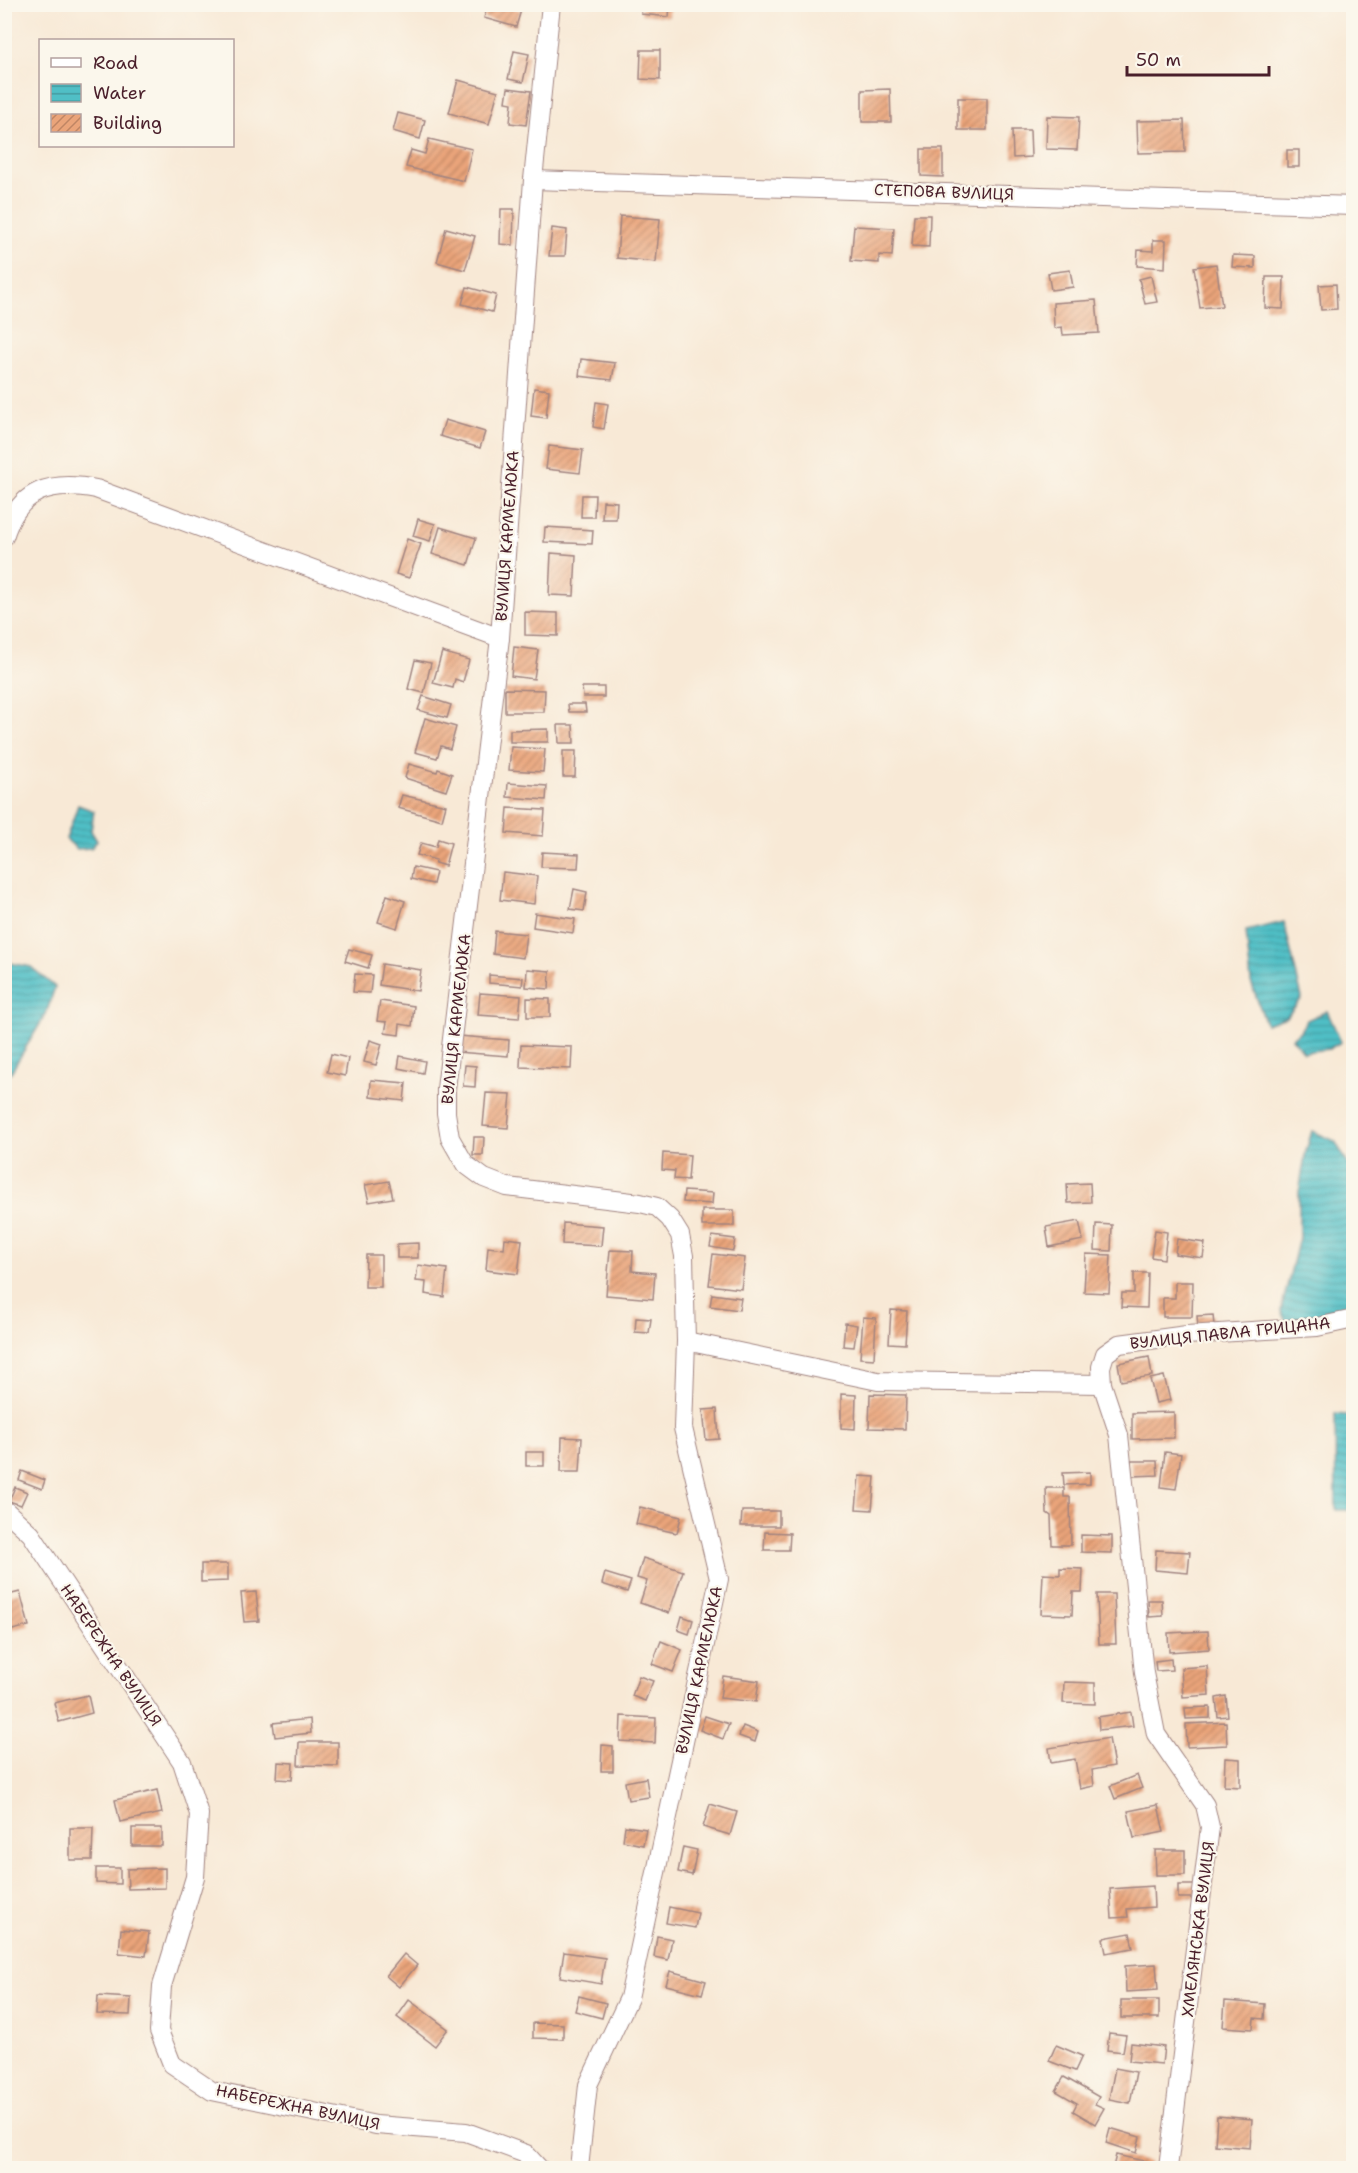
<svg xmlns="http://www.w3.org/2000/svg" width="1358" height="2173" font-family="'Shantell Sans',sans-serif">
<defs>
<pattern id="water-rules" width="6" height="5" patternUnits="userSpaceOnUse" patternTransform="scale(1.5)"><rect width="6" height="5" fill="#50bfc6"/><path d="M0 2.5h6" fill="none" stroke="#449ba1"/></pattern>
<pattern id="building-hatch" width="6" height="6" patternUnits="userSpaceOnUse" patternTransform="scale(1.5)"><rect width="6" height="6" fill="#eaa47a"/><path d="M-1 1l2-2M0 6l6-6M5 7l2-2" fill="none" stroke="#c08564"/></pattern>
</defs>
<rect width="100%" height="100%" fill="#fbf7ec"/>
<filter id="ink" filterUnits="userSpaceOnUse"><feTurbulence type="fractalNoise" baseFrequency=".0167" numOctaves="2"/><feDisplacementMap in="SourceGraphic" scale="12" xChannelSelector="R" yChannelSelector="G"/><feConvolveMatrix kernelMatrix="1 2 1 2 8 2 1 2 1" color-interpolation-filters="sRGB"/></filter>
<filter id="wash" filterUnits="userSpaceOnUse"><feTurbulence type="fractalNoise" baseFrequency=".008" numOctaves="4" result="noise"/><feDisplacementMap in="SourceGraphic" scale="24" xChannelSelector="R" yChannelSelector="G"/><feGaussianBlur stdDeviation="1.35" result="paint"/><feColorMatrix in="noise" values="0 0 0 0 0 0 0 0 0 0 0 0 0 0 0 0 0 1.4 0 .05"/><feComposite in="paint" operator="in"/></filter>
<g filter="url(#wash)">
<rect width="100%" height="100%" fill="#f8e9d6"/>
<g fill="url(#water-rules)" stroke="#4d6f78" stroke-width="1.5">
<path d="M78,805L94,811L91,831L97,841L91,848L77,849L66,839Z"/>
<path d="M1284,922L1302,998L1286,1017L1266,1024L1251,982L1246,931Z"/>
<path d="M5,962L31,967L55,987L46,1014L5,1082Z"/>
<path d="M1327,1011L1341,1042L1329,1049L1304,1052L1292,1038L1300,1031L1307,1020Z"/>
<path d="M1312,1131L1335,1141L1353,1173V1317L1286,1322L1281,1311L1299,1238V1192L1306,1151Z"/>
<path d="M1335,1414L1353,1416V1510H1336Z"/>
</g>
<g id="blocks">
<g fill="url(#building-hatch)">
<path d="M488,4H499L521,10L516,27L484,18Z"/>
<path d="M642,4H670L669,17L641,14Z"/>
<path d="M641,50H660V80L640,79Z"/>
<path d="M514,51L529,54L523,82L508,79Z"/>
<path d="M458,80L498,91L489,124L449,113Z"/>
<path d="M508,88L531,91L526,125L510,123L512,103L506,102Z"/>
<path d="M890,89L891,122H862V90Z"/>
<rect x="958" y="98" width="29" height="32"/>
<path d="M398,113L425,120L420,139L393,131Z"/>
<path d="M1047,116L1079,117L1077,150L1046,149Z"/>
<path d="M1184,120L1185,152L1138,153L1137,121Z"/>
<path d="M1012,130H1030L1031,157L1013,158Z"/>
<path d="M429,139L472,149L464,181L406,167L411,150L425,154Z"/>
<path d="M921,149H943V177L921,176Z"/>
<rect x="1287" y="150" width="12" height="17"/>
<path d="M501,209H514L513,245L500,244Z"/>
<path d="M914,215H930L929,247L912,246Z"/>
<path d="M620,216L660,219L656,262L617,258Z"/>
<path d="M854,226L894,228L892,256L879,255V263L851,261Z"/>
<path d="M446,228L475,236L465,270L437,262Z"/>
<path d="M552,228L567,230L565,256H549Z"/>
<path d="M1153,240H1166L1165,268L1137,266L1138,250L1153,251Z"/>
<path d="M1233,255L1255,256V268L1232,267Z"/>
<path d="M1216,264L1222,306L1200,308L1194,267Z"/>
<path d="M1070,270L1073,287L1051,290L1048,273Z"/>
<path d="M1151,276L1157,302L1145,304L1139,279Z"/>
<path d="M1266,277H1284L1283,309L1265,308Z"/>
<path d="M1336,284L1337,309L1321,310L1319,285Z"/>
<path d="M467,287L496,295L492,312L462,304Z"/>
<path d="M1096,300L1099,333L1063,335L1062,327L1054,328L1053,303Z"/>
<path d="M581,359L615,363L612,380L579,376Z"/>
<path d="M534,388L549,390L546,418L531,416Z"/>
<path d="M596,402L608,404L604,429L593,427Z"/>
<path d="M445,420L485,432L480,448L440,436Z"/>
<path d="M549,446L583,450L580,473L546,469Z"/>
<path d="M582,495H595L594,517H581Z"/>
<path d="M603,501L617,502L616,519H602Z"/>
<path d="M418,519L435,524L430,541L413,536Z"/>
<path d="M440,527L476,538L468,565L432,554Z"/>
<path d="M545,527L593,530L592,544L544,542Z"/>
<path d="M407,539L421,544L409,578L396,574Z"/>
<path d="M551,553L576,555L574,596L549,595Z"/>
<path d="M525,612L558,613V636L525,635Z"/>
<path d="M514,647L538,650L534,679L511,676Z"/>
<path d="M442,652L469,660L463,682L455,679L453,688L433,683Z"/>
<path d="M415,660L431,663L424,693L408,689Z"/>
<path d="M582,687H604V697H583Z"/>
<path d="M505,689L545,690L544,712H505Z"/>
<path d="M423,696L451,705L447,718L418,710Z"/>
<path d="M568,704H585L586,712H569Z"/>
<path d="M425,718L456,727L450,749L441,746L437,758L415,752Z"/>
<path d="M558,725H573L574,743H559Z"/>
<path d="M548,729V742H510V730Z"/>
<path d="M511,747L545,749L543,772L509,770Z"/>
<path d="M563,751H576L575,777H563Z"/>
<path d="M409,764L437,772L438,769L452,774L446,791L405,778Z"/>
<path d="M508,783L547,786L546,800L507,797Z"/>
<path d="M402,795L446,805L442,820L398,808Z"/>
<path d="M508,808L545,810L543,836L506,833Z"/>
<path d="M438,839L451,843L445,866L435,863L436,860L417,855L421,843L436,847Z"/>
<path d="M542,852L579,854L578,868L541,867Z"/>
<path d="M413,867L436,872L433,884L411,879Z"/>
<path d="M503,872L537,876L534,904L500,900Z"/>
<path d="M574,889L587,892L584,911L570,909Z"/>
<path d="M387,895L405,901L397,928L378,922Z"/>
<path d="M535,913L575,919L573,933L533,927Z"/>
<path d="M495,931L526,934L523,958L493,954Z"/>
<path d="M349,949L372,955L368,968L345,961Z"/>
<path d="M382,964L421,970L418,991L379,985Z"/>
<path d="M527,969L550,971L549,989L526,987Z"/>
<path d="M355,974L372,975L370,993L353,992Z"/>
<path d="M489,975L523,978L522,986L489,983Z"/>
<path d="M480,993L521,996L519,1018L478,1015Z"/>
<path d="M527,998L550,999V1017H527Z"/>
<path d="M380,1001L414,1006L412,1026L400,1024L399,1035L385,1033L387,1022L377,1021Z"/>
<path d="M458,1036L509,1040L508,1056L457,1052Z"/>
<path d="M370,1040L382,1044L376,1065L364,1062Z"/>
<path d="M521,1045L572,1047L571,1069L520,1067Z"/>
<path d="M331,1054L348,1058L345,1076L327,1072Z"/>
<path d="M400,1056L425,1061L423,1073L398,1068Z"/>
<path d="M465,1065L476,1066L475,1087L463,1086Z"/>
<path d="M371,1080L406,1083L404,1101L370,1097Z"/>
<path d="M486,1093L511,1094L508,1128L483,1126Z"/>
<path d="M474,1137H484L483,1155H473Z"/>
<path d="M663,1153L690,1155L688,1180L674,1179L675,1171L662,1170Z"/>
<path d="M389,1181L393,1198L369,1202L365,1185Z"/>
<path d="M1090,1183L1091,1202L1068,1203L1067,1184Z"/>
<path d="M684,1191L713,1193L712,1204L683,1202Z"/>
<rect x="702" y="1210" width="32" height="16"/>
<path d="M1079,1221L1083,1240L1049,1247L1046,1227Z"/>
<path d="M563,1223L603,1226L601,1246L562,1244Z"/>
<path d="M1096,1224L1112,1225L1111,1251L1095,1250Z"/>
<path d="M1155,1230L1167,1232L1164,1259L1151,1257Z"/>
<path d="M712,1236L735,1239L733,1251L710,1247Z"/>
<path d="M505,1238L522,1240L518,1274L486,1270L488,1247L504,1249Z"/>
<path d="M1177,1239L1205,1243L1203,1258L1175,1254Z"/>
<path d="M418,1243V1258H397V1244Z"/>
<path d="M610,1250L633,1251L632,1271L655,1273L653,1299L606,1295Z"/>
<path d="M713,1254L745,1258L741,1289L709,1285Z"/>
<path d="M1086,1254L1111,1255L1109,1293L1084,1292Z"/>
<path d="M366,1255H381V1287H365Z"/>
<path d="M418,1265L447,1269L444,1297L425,1294L426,1282L416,1281Z"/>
<path d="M1134,1273H1148L1147,1308L1121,1307L1122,1293H1134Z"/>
<path d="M1175,1282H1193L1192,1317H1163V1298H1175Z"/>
<path d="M712,1294L741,1298L739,1310L710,1306Z"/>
<path d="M891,1310L907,1311L905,1344L889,1343Z"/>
<path d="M1213,1315L1214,1326L1198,1327L1197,1316Z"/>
<path d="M863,1317L876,1318L874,1359L860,1358Z"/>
<path d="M636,1318L651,1319L649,1333L635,1332Z"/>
<path d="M845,1323L857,1325L854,1347L843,1346Z"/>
<path d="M1149,1357L1152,1376L1121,1381L1118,1363Z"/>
<path d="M1164,1376L1170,1400L1156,1403L1150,1379Z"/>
<path d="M841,1394L856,1395L855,1429L841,1428Z"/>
<path d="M870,1394L906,1395L905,1429L869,1428Z"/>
<path d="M717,1409L719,1439L706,1440L703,1410Z"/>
<path d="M1174,1412V1438L1132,1439V1413Z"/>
<path d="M562,1437L582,1438L580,1472H561Z"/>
<rect x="526" y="1452" width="18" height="14"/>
<path d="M1165,1452L1181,1454L1176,1489L1161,1487Z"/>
<path d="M1131,1461H1157L1158,1475L1132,1476Z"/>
<path d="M22,1471L45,1480L42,1489L19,1480Z"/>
<path d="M1090,1472V1484L1064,1485L1063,1473Z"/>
<path d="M859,1476L875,1477L872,1510L856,1509Z"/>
<path d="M15,1487L27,1492L21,1505L9,1501Z"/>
<path d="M1046,1488H1064V1497H1070L1071,1545H1052L1051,1516L1047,1513Z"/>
<path d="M640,1507L681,1517L677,1533L636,1524Z"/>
<path d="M742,1511H779V1526H741Z"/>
<path d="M765,1532L790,1533L789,1550H764Z"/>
<path d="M1081,1535L1112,1536V1553L1081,1552Z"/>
<path d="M1156,1550L1190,1552L1188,1573L1155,1570Z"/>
<path d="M643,1558L683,1571L669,1613L640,1603L647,1581L637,1578Z"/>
<path d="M201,1564H228V1581L201,1582Z"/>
<path d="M1060,1568L1083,1569L1082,1592H1073L1072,1615L1041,1614L1043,1574L1060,1575Z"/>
<path d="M605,1573L631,1581L627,1592L602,1584Z"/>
<path d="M20,1592L29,1626L4,1632V1596Z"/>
<path d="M256,1592L259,1621L244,1622L241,1593Z"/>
<path d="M1097,1594H1114L1116,1644H1099Z"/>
<path d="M1148,1600H1162L1163,1616L1149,1617Z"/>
<path d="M682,1616L693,1620L689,1634L678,1630Z"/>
<path d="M1208,1631L1209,1649L1169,1652L1168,1633Z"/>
<path d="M661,1641L682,1650L673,1672L652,1664Z"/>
<path d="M1171,1659L1172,1670L1156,1671L1155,1661Z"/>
<path d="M1207,1666L1209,1695L1183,1697L1181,1668Z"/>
<path d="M639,1676L653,1681L645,1701L632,1696Z"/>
<path d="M723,1676L759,1681L756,1702L720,1698Z"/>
<path d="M1064,1682L1095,1683V1704L1063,1703Z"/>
<path d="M88,1695L92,1713L59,1722L54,1703Z"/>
<path d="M1226,1696L1228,1716L1218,1717L1216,1698Z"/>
<path d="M1210,1707V1718L1186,1719L1185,1708Z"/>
<path d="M1131,1712L1133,1726L1099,1730L1098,1717Z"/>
<path d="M621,1716L656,1718L655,1743L620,1741Z"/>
<path d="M705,1716L729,1724L723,1739L700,1730Z"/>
<path d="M310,1719L311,1733L275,1737L273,1723Z"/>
<path d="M1226,1722L1227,1745L1187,1747L1186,1724Z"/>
<path d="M743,1726L758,1732L755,1742L739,1736Z"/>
<path d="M1109,1738L1114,1766L1092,1770L1094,1786L1080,1789L1075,1759L1051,1763L1049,1748Z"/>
<path d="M299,1742H338V1766L298,1765Z"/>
<path d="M602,1745L613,1746V1771H601Z"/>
<path d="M1225,1758L1240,1759V1787L1224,1786Z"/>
<path d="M278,1762L293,1763L292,1780L277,1779Z"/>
<path d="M1137,1775L1142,1788L1115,1799L1110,1786Z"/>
<path d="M646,1778L649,1797L628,1800L625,1782Z"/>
<path d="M157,1790L162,1813L120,1822L115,1800Z"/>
<path d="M710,1804L737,1812L730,1835L703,1827Z"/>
<path d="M1158,1805L1164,1832L1134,1838L1128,1811Z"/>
<path d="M625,1826L646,1829L643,1845L623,1841Z"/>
<path d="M70,1828H93L92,1860H70Z"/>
<rect x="132" y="1828" width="30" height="18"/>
<path d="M683,1847L697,1850L692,1875L678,1872Z"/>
<path d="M1155,1850H1185V1875H1156Z"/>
<path d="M96,1868H120V1884L96,1883Z"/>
<path d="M165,1868V1888L128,1889L127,1869Z"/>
<rect x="1178" y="1885" width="20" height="13"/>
<path d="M1153,1886L1154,1907L1127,1909L1128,1917L1112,1918L1110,1889Z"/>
<path d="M669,1907L698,1913L695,1928L666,1923Z"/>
<path d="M121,1929L149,1932L146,1956L119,1953Z"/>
<path d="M1130,1933L1133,1948L1106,1953L1103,1938Z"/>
<path d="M657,1936L672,1939L668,1960L654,1957Z"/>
<path d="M564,1952L605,1958L601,1984L560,1977Z"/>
<path d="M404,1954L417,1965L399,1987L386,1976Z"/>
<path d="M1156,1964L1158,1990L1126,1992L1125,1966Z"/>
<path d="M670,1971L706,1981L702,1994L666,1985Z"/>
<path d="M98,1996L131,1998L130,2015L97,2014Z"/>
<path d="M579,1996L606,2003L602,2018L575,2011Z"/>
<path d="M409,2000L448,2029L435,2046L397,2017Z"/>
<rect x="1121" y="2000" width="38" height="18"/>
<path d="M1225,2001L1265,2004L1264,2019L1254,2018L1253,2029L1223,2027Z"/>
<path d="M533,2023L563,2024V2039L533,2038Z"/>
<path d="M1109,2033L1126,2035L1123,2052L1107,2050Z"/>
<path d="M1131,2043L1164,2047L1162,2064L1129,2061Z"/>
<path d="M1056,2045L1082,2056L1075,2071L1049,2061Z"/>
<path d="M1115,2068L1136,2072L1130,2103L1109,2099Z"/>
<path d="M1064,2077L1099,2097L1095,2104L1104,2108L1095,2124L1073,2111L1077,2103L1056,2091Z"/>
<path d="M1217,2116L1252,2119L1250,2148L1215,2145Z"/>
<path d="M1110,2128L1140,2137L1136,2153L1106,2143Z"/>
<path d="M1116,2155L1149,2162L1148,2168L1113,2167Z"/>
</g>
</g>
</g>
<g filter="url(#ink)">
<use href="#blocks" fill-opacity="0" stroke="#a18480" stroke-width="1.5"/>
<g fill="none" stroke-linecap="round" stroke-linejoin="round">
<g stroke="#a18480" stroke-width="20">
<g id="minor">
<path d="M551,4L533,180L500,638L446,1089V1113L450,1138L465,1164L484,1178L507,1187L640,1203L657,1207L670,1219L680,1235L684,1256L686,1341L683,1428L719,1579L629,1998L588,2085L579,2168"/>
<path d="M533,180L1354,206"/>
<path d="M4,537C19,489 51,480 96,489L500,638"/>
<path d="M686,1341L878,1381L1102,1384"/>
<path d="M4,1509L31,1534L182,1762L199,1814L195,1877L162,1986L159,2031L172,2064L212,2091L376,2125L466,2132L526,2154L539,2168"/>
<path d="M1168,2168L1210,1827L1205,1805L1156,1734L1144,1673L1119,1435L1102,1384L1101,1367L1105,1354L1119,1344L1187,1335L1317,1327L1354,1319"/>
</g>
</g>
<use href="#minor" stroke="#fff" stroke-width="18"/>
</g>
</g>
<g text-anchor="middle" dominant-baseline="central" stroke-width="4.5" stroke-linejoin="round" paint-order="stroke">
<g font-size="16" fill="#4a1f2b" stroke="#fbf7ec">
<text transform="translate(944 192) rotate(2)">СТЕПОВА ВУЛИЦЯ</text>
<text transform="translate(507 536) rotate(-86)">ВУЛИЦЯ КАРМЕЛЮКА</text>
<text transform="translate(456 1019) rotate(-84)">ВУЛИЦЯ КАРМЕЛЮКА</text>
<text transform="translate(1230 1333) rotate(-6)">ВУЛИЦЯ ПАВЛА ГРИЦАНА</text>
<text transform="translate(111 1655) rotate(56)">НАБЕРЕЖНА ВУЛИЦЯ</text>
<text transform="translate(699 1670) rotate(-78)">ВУЛИЦЯ КАРМЕЛЮКА</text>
<text transform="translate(1198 1929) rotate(-83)">ХМЕЛЯНСЬКА ВУЛИЦЯ</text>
<text transform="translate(298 2107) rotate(12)">НАБЕРЕЖНА ВУЛИЦЯ</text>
</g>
</g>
<rect width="1358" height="2173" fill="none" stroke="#fbf7ec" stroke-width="24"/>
<rect x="39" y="39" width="195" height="108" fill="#fbf7ec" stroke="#b4a19f" stroke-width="1.5"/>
<rect x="51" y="58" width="30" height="9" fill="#ffffff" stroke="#b4a19f" stroke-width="1.5"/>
<text x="93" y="69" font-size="18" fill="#4a1f2b">Road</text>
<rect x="51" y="84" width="30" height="18" fill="url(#water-rules)" stroke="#b4a19f" stroke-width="1.5"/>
<text x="93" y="99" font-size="18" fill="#4a1f2b">Water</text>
<rect x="51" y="114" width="30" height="18" fill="url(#building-hatch)" stroke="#b4a19f" stroke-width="1.5"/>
<text x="93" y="129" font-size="18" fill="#4a1f2b">Building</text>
<path d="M1127 66v9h142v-9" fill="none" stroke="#4a1f2b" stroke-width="3"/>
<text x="1136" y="66" font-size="18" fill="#4a1f2b" stroke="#fbf7ec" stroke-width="4.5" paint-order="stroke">50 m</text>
</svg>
